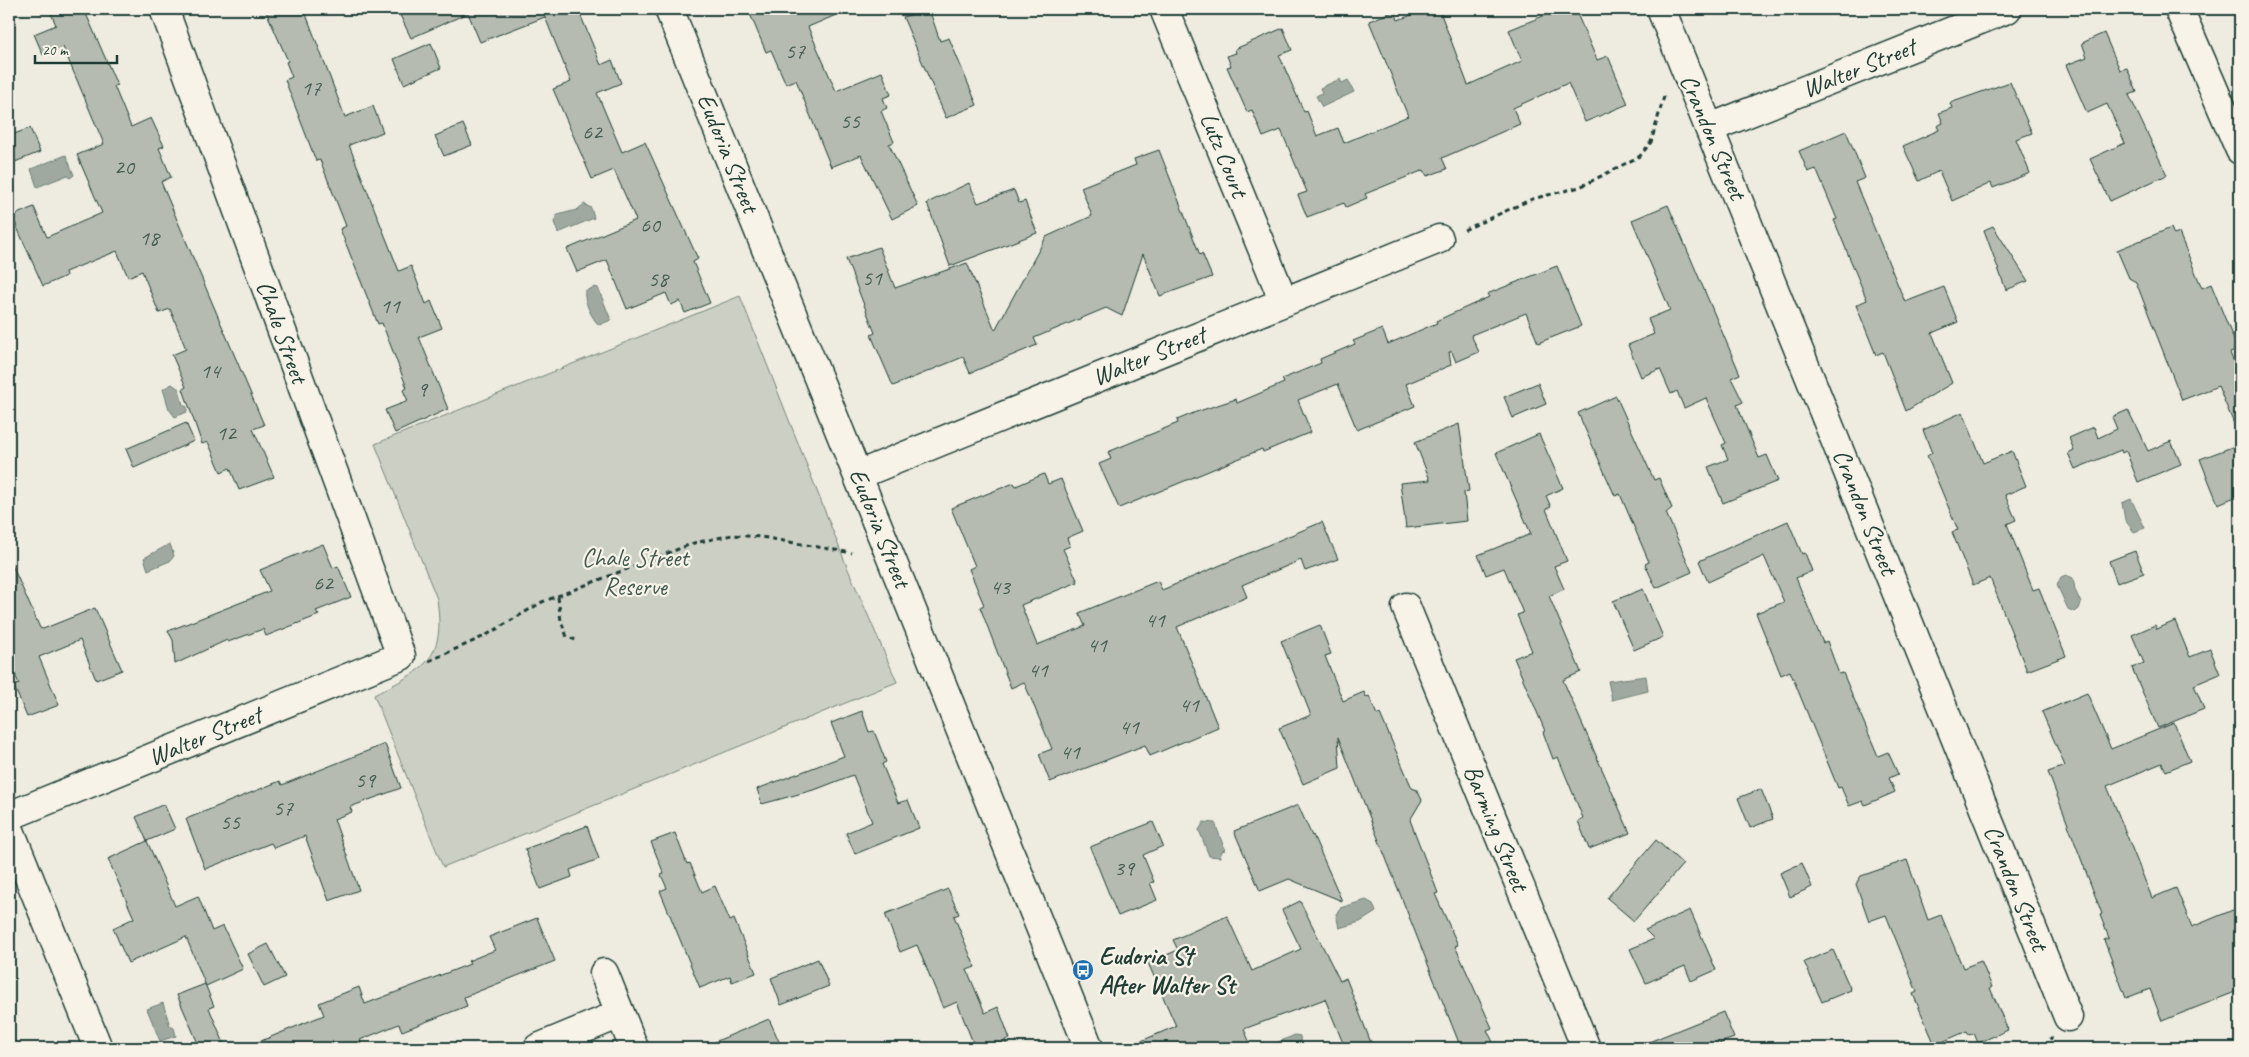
<svg xmlns="http://www.w3.org/2000/svg" width="2249" height="1057" font-family="Caveat,sans-serif">
<rect width="100%" height="100%" fill="#eeece1"/>
<filter id="ink" filterUnits="userSpaceOnUse"><feTurbulence type="fractalNoise" baseFrequency=".02" numOctaves="2"/><feDisplacementMap in="SourceGraphic" scale="10" xChannelSelector="R" yChannelSelector="G"/><feConvolveMatrix kernelMatrix="1 2 1 2 8 2 1 2 1" color-interpolation-filters="sRGB"/></filter>
<g filter="url(#ink)">
<path fill="#cccfc4" stroke="#76867c" d="M740,296L847,567L897,682L443,867L374,695C424,669 446,661 437,599L375,444Z"/>
<g fill="#9fa99f" stroke="#6c7e74">
<path d="M1340,79L1342,83L1348,80L1354,92L1322,107L1316,96L1322,93L1320,88Z"/>
<path d="M66,155L74,175L70,178L68,175L37,187L31,169Z"/>
<path d="M584,204L591,208L594,218L558,233L554,222L557,215L577,210Z"/>
<path d="M595,287L598,288L611,320L599,325C592,319 583,300 585,291Z"/>
<path d="M172,384L179,389L183,405L187,407V412L175,417L169,409L163,389Z"/>
<path d="M2131,499L2145,528L2134,532L2125,520L2122,503Z"/>
<path d="M170,544L174,556L170,561L148,570L144,558Z"/>
<path d="M2066,575L2073,578L2075,590L2081,603L2079,609L2075,612L2068,609L2057,585L2061,577Z"/>
<path d="M1646,676L1648,691L1612,700L1608,681Z"/>
<path d="M1204,822L1215,823L1225,850L1222,851L1220,857L1209,856L1199,830Z"/>
<path d="M1366,900L1373,904L1376,912L1360,922L1339,928L1336,914L1340,908Z"/>
<path d="M163,1003L170,1026L174,1028L176,1036L160,1041L147,1009Z"/>
<path d="M1295,1035L1300,1036L1301,1048H1264Z"/>
</g>
<g fill="#b5bbb0" stroke="#1f3d34">
<path d="M49,9H84L117,85L114,86L131,127L151,118L164,146L159,148L171,177L161,182L264,425L253,429L274,477L239,490L230,468L221,472L208,442L202,444L183,389L186,387L172,355L186,349L170,309L159,313L142,271L128,277L117,251L65,272L66,276L43,286L12,216L34,207L47,237L102,213L77,155L104,144L63,47L43,55L34,34L56,25Z"/>
<path d="M265,9H304L345,117L373,106L383,132L349,145L399,271L411,266L426,304L431,301L442,328L419,337L448,409L395,433L385,410L408,401L403,390L407,388L382,323L378,324L340,229L346,226L320,160L316,161L285,80L292,77L286,62L288,61Z"/>
<path d="M397,9H578L601,65L612,60L621,83L597,93L622,152L645,142L698,259L693,262L710,303L685,313L680,301L671,305L666,293L627,309L607,260L577,272L567,249L636,220L614,170L592,179L553,89L571,82L545,17L480,42L468,13L411,38Z"/>
<path d="M748,9H850L808,27L836,91L882,72L891,95L883,98L887,108L881,111L894,142L889,144L918,206L892,219L861,155L831,167L796,80L786,84L771,50L766,52Z"/>
<path d="M929,9L940,41L949,38L977,105L946,118L903,17Z"/>
<path d="M1428,9H1439L1468,85L1522,61L1509,30L1560,9H1575L1597,60L1608,56L1628,104L1585,122L1568,83L1513,108L1520,124L1442,158L1447,169L1427,176L1424,170L1365,194L1367,198L1346,207L1344,203L1307,217L1298,195L1307,192L1281,130L1263,137L1252,110L1247,112L1227,67L1231,66L1227,56L1236,53L1235,49L1283,28L1292,50L1279,55L1304,112L1307,111L1317,136L1338,128L1344,143L1408,116L1369,21L1395,11L1398,20Z"/>
<path d="M2104,33L2120,70L2127,68L2137,92L2129,95L2167,175L2110,201L2090,159L2125,143L2107,104L2087,113L2066,65L2087,57L2082,43Z"/>
<path d="M431,43L441,68L404,84L394,59Z"/>
<path d="M2010,82L2032,133L2016,139L2030,173L1993,188L1991,183L1952,201L1939,171L1919,181L1903,146L1939,130L1937,126L1943,123L1939,113L1952,108L1950,103Z"/>
<path d="M463,124L472,145L444,156L435,136Z"/>
<path d="M30,128L40,152L15,162L9,147V136Z"/>
<path d="M1846,131L1865,178L1855,182L1905,302L1944,287L1958,322L1932,333L1952,383L1906,411L1883,352L1876,355L1856,305L1867,300L1834,220L1837,219L1816,169L1808,172L1799,151Z"/>
<path d="M1159,150L1200,255L1202,253L1212,277L1160,296L1143,254L1122,316L1106,308L1034,338L1037,345L970,373L963,357L893,386L871,335L875,333L846,259L879,247L895,288L967,263L995,330L1046,237L1092,216L1081,187L1136,165L1134,159Z"/>
<path d="M969,183L978,203L1014,190L1019,203L1025,201L1037,233L950,266L927,203Z"/>
<path d="M1668,205L1740,374L1731,378L1743,402L1737,405L1759,458L1767,455L1778,481L1723,503L1708,467L1728,459L1722,445L1726,443L1706,398L1684,408L1677,391L1671,394L1660,369L1641,377L1628,345L1654,334L1648,319L1670,310L1632,220Z"/>
<path d="M1993,226L2028,281L2006,290L1984,230Z"/>
<path d="M2171,228L2174,235L2179,233L2202,288L2211,284L2238,350L2230,353L2240,377V438L2218,386L2182,400L2136,282L2129,278L2117,250Z"/>
<path d="M1557,266L1581,326L1538,343L1526,313L1471,335L1479,352L1456,362L1452,352H1449L1451,365L1406,384L1415,406L1357,430L1338,384L1298,400L1311,432L1263,452L1262,449L1119,508L1099,464L1111,459L1108,452L1178,423L1177,420L1196,412L1236,399L1237,403L1284,383L1282,379L1321,363L1320,359L1355,344L1353,341L1382,329L1388,344L1437,323L1436,321L1489,297L1487,294Z"/>
<path d="M1538,383L1546,404L1513,418L1504,397Z"/>
<path d="M1616,396L1654,480L1659,478L1672,508L1666,513L1692,572L1656,588L1645,564L1649,562L1620,494L1615,496L1578,413Z"/>
<path d="M2128,410L2148,451L2171,441L2181,464L2138,482L2126,451L2122,453L2121,450L2075,469L2068,453L2074,450L2069,438L2094,427L2098,438L2117,429L2112,417Z"/>
<path d="M1963,412L1983,463L2012,451L2026,486L2005,495L2016,520L2007,524L2033,590L2039,588L2066,656L2027,671L1990,578L1973,585L1952,532L1958,530L1927,456L1932,453L1923,430Z"/>
<path d="M186,423L194,441L134,468L126,449Z"/>
<path d="M1459,424L1469,491L1464,492L1467,521L1406,528L1400,483L1430,480L1415,442Z"/>
<path d="M1539,434L1563,488L1546,496L1551,507L1546,509L1567,561L1554,566L1564,589L1549,596L1581,672L1563,680L1630,833L1589,849L1578,821L1583,818L1558,757L1553,759L1543,732L1545,731L1514,658L1532,651L1517,615L1523,613L1504,568L1486,575L1478,555L1531,534L1496,453Z"/>
<path d="M2240,444V495L2218,504L2200,459Z"/>
<path d="M1044,474L1048,484L1061,479L1083,531L1067,538L1070,546L1063,549L1078,582L1021,605L1037,645L1085,626L1079,613L1158,581L1162,590L1322,522L1338,559L1305,571L1301,560L1242,585L1247,597L1177,627L1218,727L1150,756L1145,745L1050,782L1039,754L1052,749L1024,682L1011,688L980,607L984,605L969,569L975,566L951,508L1014,483L1016,486Z"/>
<path d="M1788,521L1802,554L1805,553L1812,571L1796,578L1823,643L1827,641L1839,674L1843,673L1878,756L1888,752L1898,774L1889,778L1895,792L1865,805L1863,801L1849,806L1841,787L1838,788L1790,671L1781,675L1756,613L1784,602L1764,556L1708,582L1699,561Z"/>
<path d="M323,544L333,568L338,566L351,597L316,611L319,615L266,636L263,629L228,642L227,640L175,664L173,640L168,631L270,591L260,570Z"/>
<path d="M2135,551L2144,573L2117,583L2109,561Z"/>
<path d="M9,558L40,628L43,629L95,608L122,670L96,680L80,640L39,657L59,705L27,717L14,686L19,684L9,661Z"/>
<path d="M1643,589L1663,637L1634,650L1613,601Z"/>
<path d="M2175,621L2190,657L2210,649L2220,674L2194,685L2204,709L2158,728L2132,668L2144,663L2132,635L2155,625L2157,629Z"/>
<path d="M1320,625L1331,654L1325,656L1343,701L1364,692L1366,697L1369,696L1377,715L1380,714L1412,788L1417,790L1422,800L1410,820L1438,893L1435,894L1458,945L1455,946L1492,1028L1487,1030L1496,1048H1461L1338,737L1340,768L1303,784L1279,728L1311,715L1281,641Z"/>
<path d="M2087,693L2111,749L2174,723L2190,761L2166,771L2162,763L2107,786L2152,898L2176,888L2192,927L2240,907V990L2162,1021L2150,989L2126,998L2104,940L2109,938L2100,915L2102,914L2048,772L2065,766L2042,712Z"/>
<path d="M862,711L869,732L874,731L886,762L882,764L898,803L908,800L919,828L855,854L846,833L872,822L853,775L817,789L762,804L757,789L844,756L831,723Z"/>
<path d="M385,744L401,788L350,807L352,812L334,819L359,890L329,901L305,836L274,848L271,843L205,869L186,819L280,781L282,785Z"/>
<path d="M1761,789L1773,819L1750,828L1738,798Z"/>
<path d="M164,804L175,829L147,841L136,817Z"/>
<path d="M1298,805L1312,836L1313,835L1342,901L1289,879L1260,891L1234,831Z"/>
<path d="M1153,822L1163,846L1143,855L1154,882L1150,883L1157,900L1118,916L1090,847Z"/>
<path d="M587,826L599,859L570,870L572,877L540,889L525,849Z"/>
<path d="M675,833L687,864L690,863L702,892L715,886L730,921L734,919L756,973L732,982L730,976L700,988L660,891L667,888L661,875L664,874L651,842Z"/>
<path d="M1656,840L1683,864L1634,921L1607,898Z"/>
<path d="M147,841L175,906L198,896L212,931L223,926L243,969L206,986L186,937L128,963L113,928L134,918L108,859Z"/>
<path d="M1907,860L1928,920L1941,915L1963,968L1981,961L1992,987L1990,988L2008,1030L1978,1043L1974,1033L1969,1035L1967,1031L1935,1045L1913,994L1917,992L1886,915L1869,921L1856,884L1861,876Z"/>
<path d="M1802,863L1812,887L1790,897L1780,873Z"/>
<path d="M948,889L959,914L954,916L975,967L967,970L985,1013L998,1007L1010,1039L1005,1040L1008,1048H975L957,1002L943,1008L917,945L900,952L885,914Z"/>
<path d="M1300,901L1340,981L1346,978L1373,1048H1345L1325,999L1244,1029L1252,1048H1125L1176,1026L1148,963L1178,950L1173,940L1227,916L1252,971L1301,949L1282,910Z"/>
<path d="M1690,910L1716,970L1691,981L1685,966L1646,983L1630,949L1654,939L1645,930Z"/>
<path d="M537,918L555,961L464,997L467,1006L402,1031L399,1024L360,1040L363,1048H244L324,1015L319,1003L359,987L365,1004L470,964L468,961L495,950L489,937Z"/>
<path d="M268,944L285,977L264,987L248,954Z"/>
<path d="M1833,950L1851,990L1822,1002L1804,962Z"/>
<path d="M818,959L829,986L781,1005L771,978Z"/>
<path d="M205,984L214,1006L209,1008L226,1048H200L177,995Z"/>
<path d="M1723,1012L1734,1038L1720,1043L1722,1048H1634Z"/>
<path d="M769,1019L782,1048H700Z"/>
</g>
<g fill="none" stroke-linecap="round" stroke-linejoin="round">
<g stroke="#1f3d34" stroke-width="31">
<g id="minor">
<path d="M1164,9L1284,302"/>
<path d="M1661,9L2068,1017"/>
<path d="M2179,9L2240,150"/>
<path d="M1710,128L2007,9"/>
<path d="M858,475L1439,239"/>
<path d="M1406,607L1586,1048"/>
<path d="M9,816L401,656L164,9"/>
<path d="M9,828L98,1048"/>
<path d="M604,973L634,1048"/>
<path d="M538,1048L620,1014"/>
</g>
</g>
<g stroke="#1f3d34" stroke-width="31">
<path id="major" d="M669,9L1089,1048"/>
</g>
<g stroke="#1f3d34" stroke-width="3" stroke-dasharray="5 4" stroke-linecap="butt">
<path d="M1464,230L1532,199L1580,187L1640,156L1651,142L1665,93"/>
<path d="M558,597L561,621L567,637L579,641"/>
<path d="M429,661L485,636L542,602L694,543L732,535L761,537L852,553"/>
<path d="M2048,1048V1042L2052,1037"/>
</g>
<use href="#minor" stroke="#f7f3e8" stroke-width="28"/>
<use href="#major" stroke="#f7f3e8" stroke-width="28"/>
</g>
</g>
<defs>
<g id="bus-disc" transform="scale(1.125)"><circle r="9.5" fill="#1f6fb2" stroke="#f7f3e8"/><path d="M-5-6H5V4H4V6H2V4H-2V6H-4V4H-5ZM-3.5-4V0h7V-4ZM-3.5 1.2v1.5H-2V1.2ZM2 1.2v1.5H3.5V1.2Z" fill="#fff"/></g>
</defs>
<g fill-rule="evenodd">
<use href="#bus-disc" x="1083" y="970"/>
</g>
<g text-anchor="middle" dominant-baseline="central" stroke-width="4.5" stroke-linejoin="round" paint-order="stroke">
<g font-size="22" fill="#445c53">
<text x="795" y="51">57</text>
<text x="311" y="88">17</text>
<text x="850" y="121">55</text>
<text x="592" y="132">62</text>
<text x="124" y="167">20</text>
<text x="650" y="225">60</text>
<text x="149" y="238">18</text>
<text x="872" y="278">51</text>
<text x="658" y="279">58</text>
<text x="390" y="306">11</text>
<text x="210" y="371">14</text>
<text x="422" y="389">9</text>
<text x="226" y="433">12</text>
<text x="323" y="583">62</text>
<text x="1000" y="587">43</text>
<text x="1155" y="620">41</text>
<text x="1097" y="645">41</text>
<text x="1038" y="670">41</text>
<text x="1189" y="705">41</text>
<text x="1129" y="727">41</text>
<text x="1070" y="752">41</text>
<text x="365" y="780">59</text>
<text x="283" y="808">57</text>
<text x="230" y="822">55</text>
<text x="1124" y="868">39</text>
</g>
<g font-size="25" fill="#1f3d34" stroke="#f7f3e8">
<text transform="translate(1859 68) rotate(-22)">Walter Street</text>
<text transform="translate(1713 137) rotate(67)">Crandon Street</text>
<text transform="translate(728 153) rotate(68)">Eudoria Street</text>
<text transform="translate(1224 155) rotate(68)">Lutz Court</text>
<text transform="translate(282 332) rotate(70)">Chale Street</text>
<text transform="translate(1149 356) rotate(-22)">Walter Street</text>
<text transform="translate(1865 512) rotate(68)">Crandon Street</text>
<text transform="translate(880 528) rotate(68)">Eudoria Street</text>
<text transform="translate(205 736) rotate(-22)">Walter Street</text>
<text transform="translate(1496 828) rotate(68)">Barming Street</text>
<text transform="translate(2016 888) rotate(68)">Crandon Street</text>
</g>
<g font-size="25" fill="#425a51" stroke="#f7f3e8">
<text x="635" y="558">Chale Street<tspan x="635" dy="29">Reserve</tspan></text>
</g>
<g font-size="25" font-weight="bold" fill="#1f3d34" stroke="#f7f3e8" text-anchor="start">
<text x="1099" y="956">Eudoria St<tspan x="1099" dy="29">After Walter St</tspan></text>
</g>
</g>
<rect width="2249" height="1057" fill="none" stroke="#f7f3e8" stroke-width="30"/>
<rect x="15" y="15" width="2219" height="1027" fill="none" stroke="#1f3d34" stroke-width="2" filter="url(#ink)"/>
<path d="M35 55v8h82v-8" fill="none" stroke="#1f3d34" stroke-width="2.5"/>
<text x="42" y="55" font-size="15" fill="#1f3d34" stroke="#f7f3e8" stroke-width="4" paint-order="stroke">20 m</text>
</svg>
